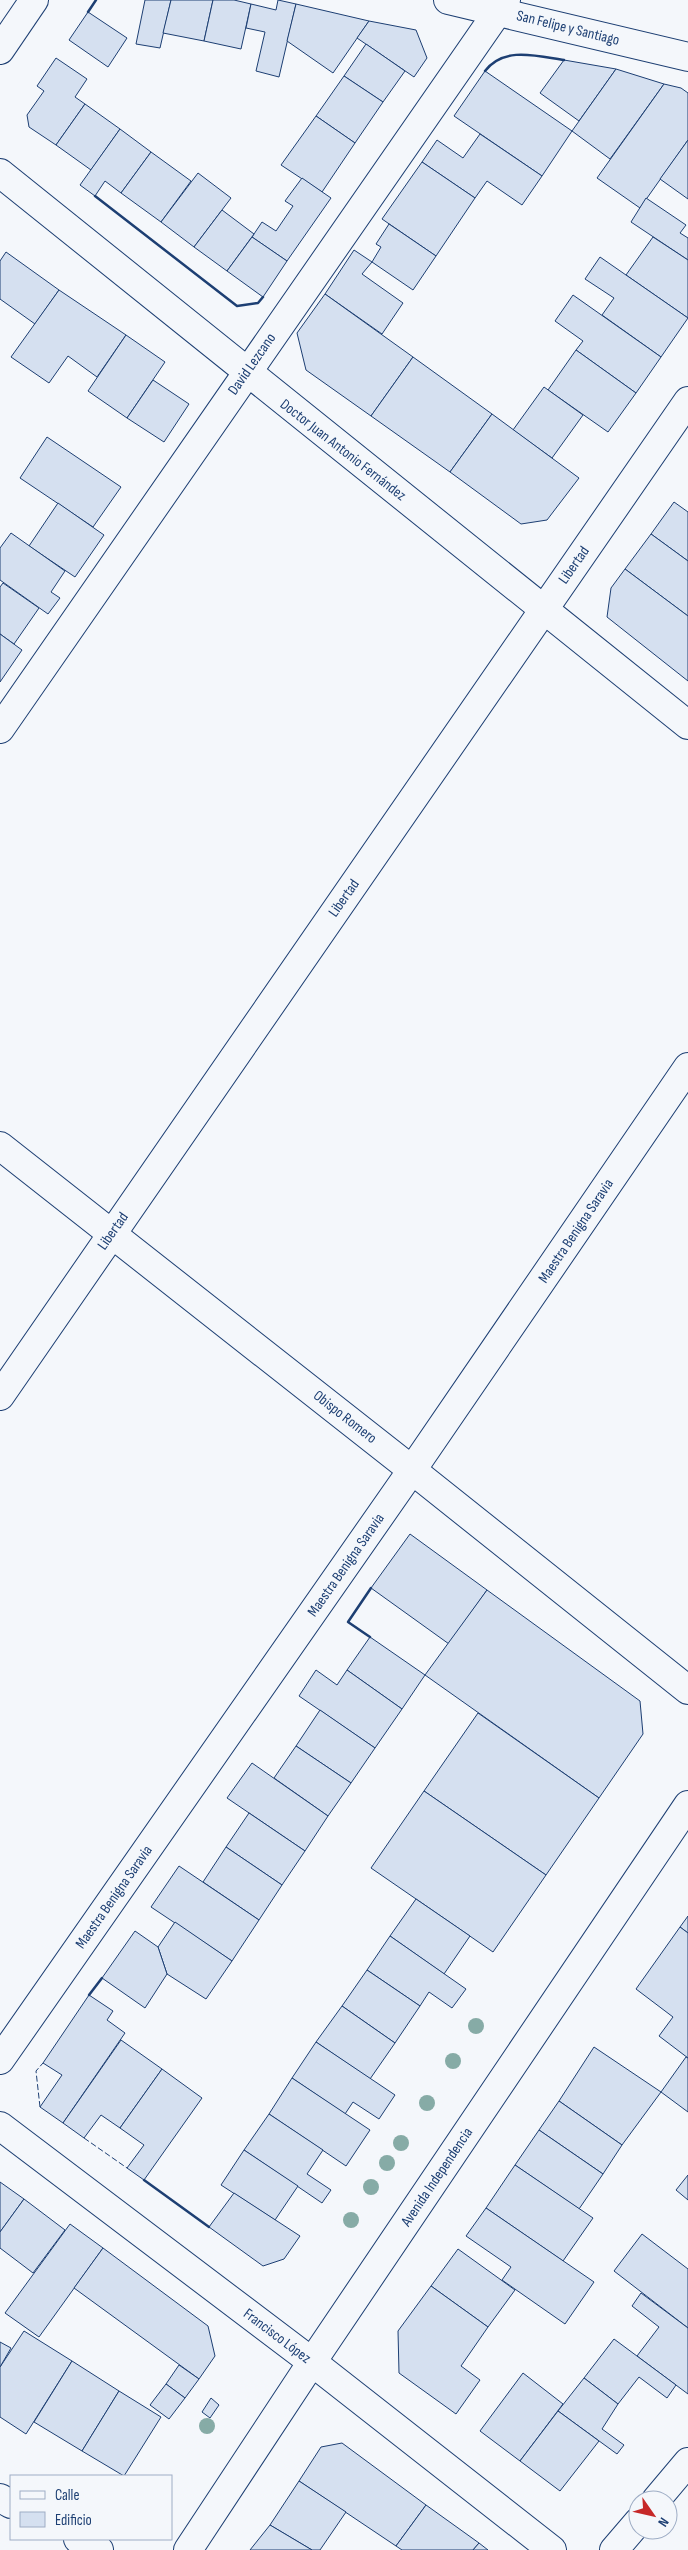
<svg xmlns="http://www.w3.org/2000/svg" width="688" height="2550" font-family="'Sofia Sans Condensed',sans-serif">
<rect width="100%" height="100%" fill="#f4f7fb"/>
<g fill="#d5e0f0" stroke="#1d3f73">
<path d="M145,0H171L160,48L136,44Z"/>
<path d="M171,0H213L204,41L163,33Z"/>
<path d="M213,0H234L251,4L241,49L204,41Z"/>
<path d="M278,0L296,4L279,77L256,71L265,32L246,28L251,4L276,10Z"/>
<path d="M296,4L369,21L333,73L287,41Z"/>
<path d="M88,12L127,38L108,67L69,40Z"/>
<path d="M369,21L416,30L427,58L414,77L357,38Z"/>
<path d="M366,44L405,71L383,102L344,76Z"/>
<path d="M56,58L87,79L75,97L85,104L56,145L29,127L27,115L44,91L37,86Z"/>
<path d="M564,60L616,69L579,121L540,93Z"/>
<path d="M616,69L664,84L610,159L572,131Z"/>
<path d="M485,71L572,131L542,176L454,116Z"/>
<path d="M344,76L383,102L355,143L316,116Z"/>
<path d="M664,84L681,88L688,93V140L640,208L597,178Z"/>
<path d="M85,104L120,129L91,170L56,145Z"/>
<path d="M316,116L355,143L322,192L281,165Z"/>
<path d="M120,129L151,152L121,193L105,181L95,196L80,185Z"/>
<path d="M480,134L542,176L522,205L487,181L475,198L422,162L437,140L463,158Z"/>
<path d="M688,140V199L660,179Z"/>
<path d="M151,152L191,181L161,222L121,193Z"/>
<path d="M422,162L475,198L436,256L382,219Z"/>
<path d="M198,173L231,198L194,247L161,222Z"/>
<path d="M302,178L331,198L287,261L252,237L262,222L276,231L293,206L285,201Z"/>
<path d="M646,198L686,225L680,233L688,238V260L631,222Z"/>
<path d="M222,210L254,234L227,271L194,247Z"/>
<path d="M389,224L436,256L413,290L372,262L381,247L376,244Z"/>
<path d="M252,237L287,261L263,297L227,271Z"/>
<path d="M653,237L688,260V318L626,275Z"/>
<path d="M354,250L372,262L362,274L403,303L382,334L325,294Z"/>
<path d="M6,252L59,290L35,324L0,299V261Z"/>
<path d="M600,257L688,318L661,357L602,315L614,298L585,279Z"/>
<path d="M59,290L126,335L97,377L68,356L49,383L11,357Z"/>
<path d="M325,294L413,357L371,416L306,370L297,333Z"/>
<path d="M573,295L661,357L636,393L576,350L583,341L555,321Z"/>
<path d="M126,335L165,362L127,418L88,391Z"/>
<path d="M576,350L636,393L608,432L548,390Z"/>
<path d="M413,357L492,414L450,472L371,416Z"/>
<path d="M153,380L189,404L164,442L127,418Z"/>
<path d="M544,387L583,415L552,458L513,430Z"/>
<path d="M492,414L579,478L547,520L521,524L450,472Z"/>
<path d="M47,437L121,487L93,527L20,478Z"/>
<path d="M674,502L688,512V561L651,534Z"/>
<path d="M58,503L104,535L75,577L29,546Z"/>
<path d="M11,533L65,571L51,592L60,598L48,614L0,580V548Z"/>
<path d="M651,534L688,561V616L625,569Z"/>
<path d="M625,569L688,616V681L607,617L611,588Z"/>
<path d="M3,583L39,608L14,644L0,634V587Z"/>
<path d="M0,634L22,650L0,682Z"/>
<path d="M410,1534L487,1590L449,1644L371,1588Z"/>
<path d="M487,1590L640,1701L643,1734L599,1798L425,1675Z"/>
<path d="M370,1637L425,1675L402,1709L347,1670Z"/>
<path d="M316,1670L337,1685L347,1670L402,1709L375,1748L299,1696Z"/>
<path d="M320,1710L375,1748L351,1783L296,1746Z"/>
<path d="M478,1713L599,1798L546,1875L424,1791Z"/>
<path d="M296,1746L351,1783L328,1816L274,1778Z"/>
<path d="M252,1763L328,1816L305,1851L227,1798Z"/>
<path d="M424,1791L546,1875L493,1952L371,1868Z"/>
<path d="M249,1813L305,1851L282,1885L226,1847Z"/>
<path d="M226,1847L282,1885L259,1920L203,1882Z"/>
<path d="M179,1866L259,1920L232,1961L151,1907Z"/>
<path d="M416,1899L470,1936L444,1974L390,1936Z"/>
<path d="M688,1916V1933L680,1927Z"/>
<path d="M175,1922L232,1961L206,1999L167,1974L158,1947Z"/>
<path d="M680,1927L688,1933V2058L659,2036L673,2017L636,1989Z"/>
<path d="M135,1931L158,1947L167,1974L145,2008L102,1978Z"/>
<path d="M390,1936L466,1989L452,2008L429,1992L420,2006L367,1970Z"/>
<path d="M367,1970L420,2006L395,2043L342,2006Z"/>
<path d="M89,1995L113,2011L107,2020L125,2033L63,2123L40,2107L62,2075L43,2063Z"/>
<path d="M342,2006L395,2043L370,2079L316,2042Z"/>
<path d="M121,2040L162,2069L120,2128L101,2115L84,2138L63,2123Z"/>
<path d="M316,2042L395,2095L379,2119L353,2102L345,2114L292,2078Z"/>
<path d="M594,2047L661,2092L622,2145L559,2101Z"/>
<path d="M686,2057L688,2058V2112L661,2092Z"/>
<path d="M162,2069L202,2098L144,2180L127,2168L144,2145L120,2128Z"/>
<path d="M292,2078L370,2130L346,2166L269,2114Z"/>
<path d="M559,2101L622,2145L603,2174L539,2130Z"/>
<path d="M269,2114L323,2150L307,2174L331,2190L322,2203L244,2150Z"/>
<path d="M539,2130L603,2174L579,2209L515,2165Z"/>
<path d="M244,2150L298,2186L275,2220L221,2185Z"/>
<path d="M515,2165L593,2218L563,2261L486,2208Z"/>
<path d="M688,2175V2200L676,2190Z"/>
<path d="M0,2182L24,2199L0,2232Z"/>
<path d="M234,2193L300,2236L284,2259L263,2266L209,2227Z"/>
<path d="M24,2199L65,2230L33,2273L0,2248V2232Z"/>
<path d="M486,2208L594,2282L565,2324L502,2280L511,2267L466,2236Z"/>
<path d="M70,2224L103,2248L39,2337L5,2313Z"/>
<path d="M642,2234L688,2269V2328L614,2271Z"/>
<path d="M103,2248L208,2326L215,2356L199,2379L74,2288Z"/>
<path d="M458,2249L515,2290L488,2327L431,2286Z"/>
<path d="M431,2286L488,2327L461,2366L480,2380L456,2414L399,2373L398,2331Z"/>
<path d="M641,2293L688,2328V2394L637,2356L659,2327L632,2306Z"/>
<path d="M24,2331L72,2361L26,2434L0,2417V2367Z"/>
<path d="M614,2339L676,2385L667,2398L639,2377L618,2404L584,2378Z"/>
<path d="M0,2342L11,2348L0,2367Z"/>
<path d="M72,2361L119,2391L82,2451L34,2422Z"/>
<path d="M179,2365L199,2379L185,2398L166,2384Z"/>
<path d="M523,2373L563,2404L520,2461L480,2431Z"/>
<path d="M584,2378L618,2404L602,2429L624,2445L617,2454L558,2411Z"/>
<path d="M166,2384L185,2398L169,2419L150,2405Z"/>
<path d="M119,2391L161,2417L124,2476L82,2451Z"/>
<path d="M211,2398L219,2405L210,2418L202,2412Z"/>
<path d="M558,2411L599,2441L560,2491L520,2461Z"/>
<path d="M342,2443L426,2505L396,2546L299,2481L321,2447Z"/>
<path d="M299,2481L346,2512L320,2550H312L270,2525Z"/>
<path d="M426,2505L479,2543L473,2550H402L396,2546Z"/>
<path d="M270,2525L312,2550H250Z"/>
<path d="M479,2543L488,2550H473Z"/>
</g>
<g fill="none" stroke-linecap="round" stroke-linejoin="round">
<g stroke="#1d3f73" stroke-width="30">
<g id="minor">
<path d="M448,0L688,57"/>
<path d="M0,50L34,0"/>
<path d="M0,173L688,725"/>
<path d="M0,729L506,0"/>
<path d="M0,1146L412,1470L688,1690"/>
<path d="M0,1396L688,401"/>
<path d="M0,2060L412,1470L688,1067"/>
<path d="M0,2126L312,2362L552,2550"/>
<path d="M656,2500L688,2462"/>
<path d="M614,2550L638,2522"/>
</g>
</g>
<g stroke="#1d3f73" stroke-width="30">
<path id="major" d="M188,2550L312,2362L688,1805"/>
</g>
<g stroke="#1d3f73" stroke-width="30">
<g id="highway">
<path d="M0,2498L11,2504"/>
<path d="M78,2539L99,2550"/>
</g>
</g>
<use href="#minor" stroke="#f4f7fb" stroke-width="28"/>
<use href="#major" stroke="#f4f7fb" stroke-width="28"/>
<use href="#highway" stroke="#f4f7fb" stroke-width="28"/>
<g stroke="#1d3f73" stroke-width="1" stroke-dasharray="6 2.5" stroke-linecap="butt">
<path d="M40,2107L36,2071L43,2063"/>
<path d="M84,2138L127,2168"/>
</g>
<g stroke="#1d3f73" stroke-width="2.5">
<path d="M88,12L96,0"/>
<path d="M485,71C504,46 537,56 564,60"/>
<path d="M95,196L237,306L258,303L263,297"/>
<path d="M370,1637L348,1622L371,1588"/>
<path d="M89,1995L102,1978"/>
<path d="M144,2180L209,2227"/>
</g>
</g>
<g fill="#86aba6">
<circle cx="476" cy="2026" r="8"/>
<circle cx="453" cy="2061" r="8"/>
<circle cx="427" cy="2103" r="8"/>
<circle cx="401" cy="2143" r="8"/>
<circle cx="387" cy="2163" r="8"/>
<circle cx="371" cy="2187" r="8"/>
<circle cx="351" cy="2220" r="8"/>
<circle cx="207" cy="2426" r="8"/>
</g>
<g text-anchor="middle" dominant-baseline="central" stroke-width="4" stroke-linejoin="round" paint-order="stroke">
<g font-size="15" fill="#1d3f73" stroke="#f4f7fb">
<text transform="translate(568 28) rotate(14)">San Felipe y Santiago</text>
<text transform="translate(252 364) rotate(-55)">David Lezcano</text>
<text transform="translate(343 450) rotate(38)">Doctor Juan Antonio Fernández</text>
<text transform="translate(574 565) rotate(-55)">Libertad</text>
<text transform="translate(344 898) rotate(-55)">Libertad</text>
<text transform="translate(113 1231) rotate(-55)">Libertad</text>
<text transform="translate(576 1231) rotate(-56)">Maestra Benigna Saravia</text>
<text transform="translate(345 1417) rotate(38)">Obispo Romero</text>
<text transform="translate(346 1565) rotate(-55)">Maestra Benigna Saravia</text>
<text transform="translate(114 1897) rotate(-55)">Maestra Benigna Saravia</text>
<text transform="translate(437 2177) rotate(-56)">Avenida Independencia</text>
<text transform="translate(277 2336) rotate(37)">Francisco López</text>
</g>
</g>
<rect x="10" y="2475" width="162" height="65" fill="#f4f7fb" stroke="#9eadc5"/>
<rect x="20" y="2491" width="25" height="8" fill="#f4f7fb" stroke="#9eadc5"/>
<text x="55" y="2500" font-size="15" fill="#1d3f73">Calle</text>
<rect x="20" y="2512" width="25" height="15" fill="#d5e0f0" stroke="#9eadc5"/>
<text x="55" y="2525" font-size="15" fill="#1d3f73">Edificio</text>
<g transform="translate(653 2515) rotate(124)"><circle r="24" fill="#f4f7fb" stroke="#9eadc5"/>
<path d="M0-4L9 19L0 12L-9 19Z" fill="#c62828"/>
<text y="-8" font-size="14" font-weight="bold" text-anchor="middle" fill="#1d3f73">N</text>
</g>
</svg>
